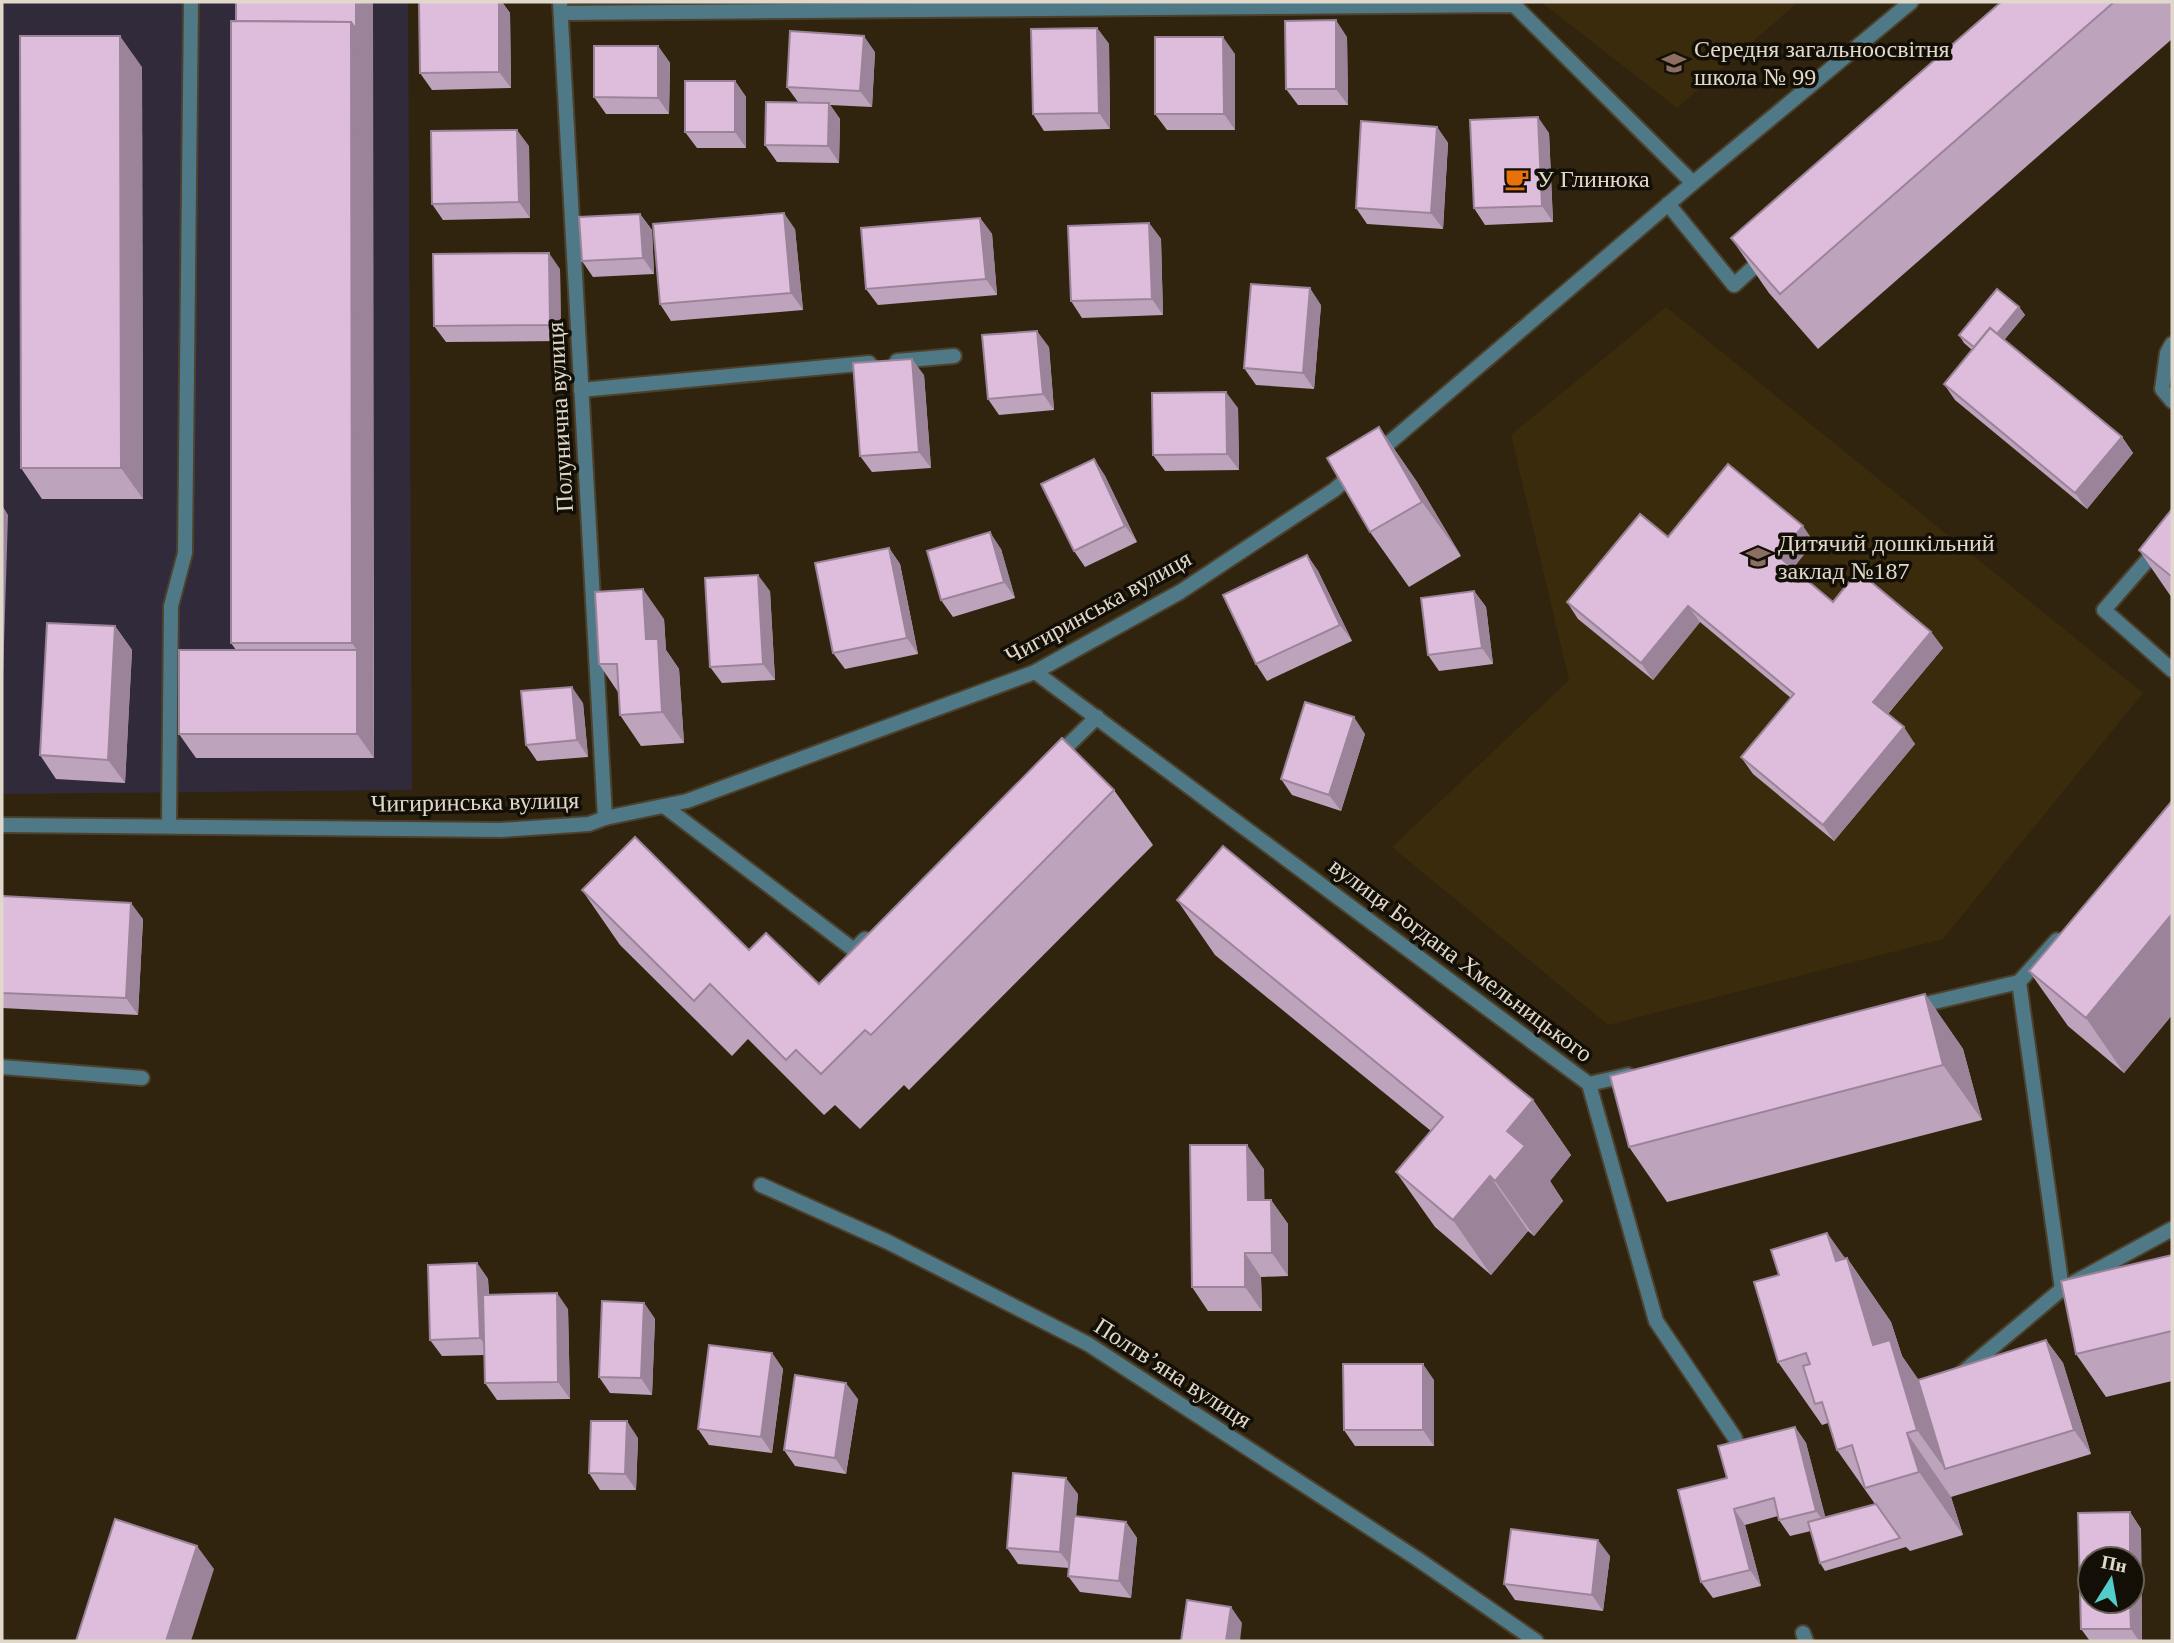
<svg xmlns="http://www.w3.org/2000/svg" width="2174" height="1643" font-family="'Times New Roman',serif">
<rect width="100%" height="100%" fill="#30240e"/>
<path fill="#302a3b" d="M2,2H408L412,790L2,794Z"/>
<g fill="#3a2b0c">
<path d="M1541,2H1798L1677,108Z"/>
<path d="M1666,307L2143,693L1943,939L1608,1025L1392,847L1569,680L1511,435Z"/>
</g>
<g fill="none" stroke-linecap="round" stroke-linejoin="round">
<g stroke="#4c412c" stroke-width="18">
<g id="service">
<path d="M1668,204L1734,285L1767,255"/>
<path d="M2172,344L2167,353L2162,389L2172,401"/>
<path d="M897,361L954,356"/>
<path d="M581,390L869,363"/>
<path d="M2172,532L2104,610L2172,670"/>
<path d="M1035,672L1589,1084L1628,1075"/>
<path d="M1055,758L1097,717"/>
<path d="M664,806L854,950L865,939"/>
<path d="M169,826L171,606L185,553L191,2"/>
<path d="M2019,982L2062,1289L2172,1229"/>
<path d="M1913,1007L2019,982L2057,940"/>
<path d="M2,1067L142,1078"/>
<path d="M1589,1084L1656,1321L1735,1438"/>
<path d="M1962,1373L2062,1289"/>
<path d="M1803,1633L1806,1641"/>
</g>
</g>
<g stroke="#4c412c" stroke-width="18">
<g id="minor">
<path d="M560,2L605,818"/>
<path d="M561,13L1514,5L1693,183"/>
<path d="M1375,455L1693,183L1911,2"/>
<path d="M2,825L501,830L589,824L605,818L687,801L1035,672L1180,592L1334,490L1354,473"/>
<path d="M761,1185L888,1242L1088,1344L1416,1558L1536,1641"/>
</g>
</g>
<use href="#service" stroke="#4f7987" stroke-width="14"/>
<use href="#minor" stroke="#4f7987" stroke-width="14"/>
</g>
<g fill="#bea3bc">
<path d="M236,2H373L374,758H196L179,734L236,650L231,643Z"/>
<path d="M419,2H502L510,13L511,88L432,90L420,73Z"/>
<path d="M2001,2H2172V39L1818,349L1769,293L1731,238Z"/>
<path d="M1097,28L1109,44L1110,129L1044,131L1033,114Z"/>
<path d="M1347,37L1348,105H1298L1286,89Z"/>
<path d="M658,46L670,63L669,114H606L594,97Z"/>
<path d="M875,52L872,107L830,105L840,119L839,163L777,162L765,145L798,102L787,87Z"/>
<path d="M1235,54V130H1167L1155,114Z"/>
<path d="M142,67L143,499H42L21,468Z"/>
<path d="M735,81L746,97V148H697L685,132Z"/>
<path d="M1437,127L1448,143L1443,229L1367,224L1356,208Z"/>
<path d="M1549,133L1553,222L1485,225L1474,208Z"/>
<path d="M529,146L530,218L443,220L432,204Z"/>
<path d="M640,214L652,230L654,274L593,277L582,261Z"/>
<path d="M980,218L992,234L997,295L878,305L866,289Z"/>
<path d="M1149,223L1161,239L1163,315L1082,318L1071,301Z"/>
<path d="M795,229L803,310L671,321L660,304Z"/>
<path d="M560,269L561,341L446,342L434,326Z"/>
<path d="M1321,305L1314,389L1256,385L1244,368Z"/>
<path d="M2019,307L2025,315L2004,340L2122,437L2133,453L2087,509L1955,400L1944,384L1972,350L1964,343L1959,335Z"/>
<path d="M1049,347L1054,410L999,415L988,399Z"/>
<path d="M924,375L931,468L872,472L860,456Z"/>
<path d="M1238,408L1239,470L1165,471L1153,455Z"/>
<path d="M1379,427L1417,482L1461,556L1409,587L1370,532Z"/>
<path d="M1094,459L1105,476L1137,542L1085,567L1074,551Z"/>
<path d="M2172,509V598L2139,550Z"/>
<path d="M1668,537L1814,542L1793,568L1833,602L1931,632L1943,648L1888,714L1915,744L1834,841L1753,774L1741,757L1791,698L1700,622L1653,680L1578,619L1567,602Z"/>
<path d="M889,548L900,564L918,654L845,669L833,653Z"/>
<path d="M1001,549L1015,598L953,617L941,600Z"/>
<path d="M1307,555L1318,571L1352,641L1267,681L1256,664Z"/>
<path d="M770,591L775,680L722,683L710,667Z"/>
<path d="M1474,591L1486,607L1493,664L1439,671L1428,655Z"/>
<path d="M664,619L666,650L679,669L684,743L641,746L620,715L618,692L599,664Z"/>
<path d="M115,626L132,650L125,783L56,779L40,755Z"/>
<path d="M583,703L588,757L537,761L526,745Z"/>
<path d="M1365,734L1341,811L1292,795L1281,779Z"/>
<path d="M1114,790L1153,845L909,1090L904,1085L860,1129L835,1105L824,1115L748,1039L732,1056L620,945L582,890L749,950L819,984Z"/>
<path d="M2172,801V1015L2124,1073L2068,1026L2029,971Z"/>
<path d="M2,896L143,919L138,1015L2,1008Z"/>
<path d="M1177,900L1533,1100L1571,1155L1550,1181L1563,1201L1534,1236L1528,1231L1491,1275L1435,1227L1396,1172L1431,1131L1215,955Z"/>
<path d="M1925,994L1963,1049L1982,1120L1667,1202L1629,1147Z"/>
<path d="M1264,1169V1200H1271L1288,1224V1276L1261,1277L1262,1311H1208L1192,1287Z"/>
<path d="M1827,1233L1845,1259L1847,1258L1891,1322L1902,1356L1918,1380L2046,1340L2063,1363L2091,1454L1951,1497L1963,1535L1910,1551L1906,1547L1825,1571L1820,1563L1811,1531L1790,1536L1779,1520L1778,1516L1745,1525L1761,1586L1713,1598L1701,1582L1727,1478L1795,1427L1806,1443L1825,1517L1875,1504L1837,1450L1828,1423L1822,1425L1778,1362L1779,1275Z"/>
<path d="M2172,1255V1381L2106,1397L2076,1354Z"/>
<path d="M477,1263L488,1279L489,1294L568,1309L570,1399L497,1400L485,1383V1355L442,1356L430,1340Z"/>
<path d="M644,1303L655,1319L652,1395L610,1393L599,1377Z"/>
<path d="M772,1353L783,1369L772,1453L709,1445L698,1429Z"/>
<path d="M1434,1380V1446H1355L1344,1430Z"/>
<path d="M858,1399L846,1474L795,1466L784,1450Z"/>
<path d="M638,1438L636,1490H600L589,1473Z"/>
<path d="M1078,1494L1076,1516L1126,1522L1137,1538L1131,1598L1080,1592L1068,1576L1069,1568L1018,1564L1007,1548Z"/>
<path d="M2130,1512L2141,1529L2142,1641H2090L2081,1629Z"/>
<path d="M1610,1556L1603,1611L1515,1600L1504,1584Z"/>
</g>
<g fill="#9b8499">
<path d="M356,2H373V674L352,643L351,22Z"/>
<path d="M499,2H502L510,13L511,88L499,72Z"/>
<path d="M1336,20L1347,37L1348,105L1336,89Z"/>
<path d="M1097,28L1109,44L1110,129L1099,113Z"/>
<path d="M120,36L142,67L143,499L121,468Z"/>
<path d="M864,36L875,52L872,107L860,91Z"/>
<path d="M1223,37L1235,54V130L1224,114Z"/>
<path d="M658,46L670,63L669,114L658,98Z"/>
<path d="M735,81L746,97V148L735,132Z"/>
<path d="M829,103L840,119L839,163L828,146Z"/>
<path d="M1538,117L1549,133L1553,222L1542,206Z"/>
<path d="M1437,127L1448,143L1443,229L1431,213Z"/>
<path d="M517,130L529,146L530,218L519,202Z"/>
<path d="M784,213L795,229L803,310L791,293Z"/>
<path d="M640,214L652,230L654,274L643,258Z"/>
<path d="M980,218L992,234L997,295L986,279Z"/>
<path d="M1149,223L1161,239L1163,315L1152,299Z"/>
<path d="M549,253L560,269L561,341L550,325Z"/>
<path d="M1310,288L1321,305L1314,389L1303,373Z"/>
<path d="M2019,307L2025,315L1987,361L1981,353Z"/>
<path d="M1037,331L1049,347L1054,410L1043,394Z"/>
<path d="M912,359L924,375L931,468L919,452Z"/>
<path d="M1226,392L1238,408L1239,470L1227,454Z"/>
<path d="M1379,427L1417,482L1461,556L1422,502Z"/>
<path d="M2122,437L2133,453L2087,509L2075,493Z"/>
<path d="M1094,459L1105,476L1137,542L1125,526Z"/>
<path d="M2,505L8,515L3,675L2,673Z"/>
<path d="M1803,526L1814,542L1789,573L1778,556Z"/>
<path d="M990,532L1001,549L1015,598L1004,582Z"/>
<path d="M889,548L900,564L918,654L907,638Z"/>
<path d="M1307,555L1318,571L1352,641L1340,625Z"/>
<path d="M758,575L770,591L775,680L763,664Z"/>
<path d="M643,589L664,619L666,650L679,669L684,743L662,712L646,639Z"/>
<path d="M1474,591L1486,607L1493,664L1482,648Z"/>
<path d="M1688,606L1700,622L1653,680L1641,663Z"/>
<path d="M115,626L132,650L125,783L108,760Z"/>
<path d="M1931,632L1943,648L1884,718L1873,702Z"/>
<path d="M357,650L373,674L374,758L357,734Z"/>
<path d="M572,687L583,703L588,757L577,740Z"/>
<path d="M1354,717L1365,734L1341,811L1329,795Z"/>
<path d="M1904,727L1915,744L1834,841L1823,825Z"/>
<path d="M131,903L143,919L138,1015L126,998Z"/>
<path d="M2172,914V1015L2124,1073L2086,1018Z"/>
<path d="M1925,994L1963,1049L1982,1120L1943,1065Z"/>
<path d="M1533,1100L1571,1155L1550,1181L1563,1201L1534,1236L1495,1181L1507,1131Z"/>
<path d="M1247,1145L1264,1169L1265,1224L1248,1200Z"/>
<path d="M1490,1176L1528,1231L1491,1275L1453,1220Z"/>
<path d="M1271,1200L1288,1224V1276L1272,1253Z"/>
<path d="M1827,1233L1848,1262L1847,1258L1891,1322L1902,1356L1935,1403L1945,1469L1917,1430L1873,1345L1836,1261Z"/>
<path d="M1245,1253L1261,1277L1262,1311L1245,1287Z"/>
<path d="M477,1263L488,1279L491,1354L480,1338Z"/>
<path d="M557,1293L568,1309L570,1399L558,1382Z"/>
<path d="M644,1303L655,1319L652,1395L641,1378Z"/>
<path d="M2046,1340L2063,1363L2091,1454L2074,1430Z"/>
<path d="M772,1353L783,1369L772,1453L761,1437Z"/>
<path d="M1423,1364L1434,1380V1446L1423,1430Z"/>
<path d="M846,1383L858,1399L846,1474L835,1458Z"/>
<path d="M627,1421L638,1438L636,1490L625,1474Z"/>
<path d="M1795,1427L1806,1443L1828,1527L1816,1511Z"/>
<path d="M1907,1433L1951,1497L1963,1535L1919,1472Z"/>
<path d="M1066,1478L1078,1494L1072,1568L1060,1552Z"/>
<path d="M1734,1509L1745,1525L1761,1586L1750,1570Z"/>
<path d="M2130,1512L2141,1529L2142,1641H2139L2131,1629L2132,1559H2130Z"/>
<path d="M1126,1522L1137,1538L1131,1598L1119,1581Z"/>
<path d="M1598,1540L1610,1556L1603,1611L1592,1595Z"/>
<path d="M197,1546L214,1569L191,1641H166Z"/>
<path d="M1231,1607L1242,1623L1240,1641H1226Z"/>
</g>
<g fill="#ddbddb" stroke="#9b8499" stroke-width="2">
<path d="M236,2H356V29L351,22L236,21Z"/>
<path d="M419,2H499V72L420,73Z"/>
<path d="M2001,2H2114L1780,294L1731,238Z"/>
<path d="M1336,20V89H1286L1285,21Z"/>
<path d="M231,21L351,22L352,643H231Z"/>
<path d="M1097,28L1099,113L1033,114L1031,29Z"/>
<path d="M790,31L864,36L860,91L787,87Z"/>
<path d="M20,36H120L121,468H21Z"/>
<path d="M1155,37H1223L1224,114H1155Z"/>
<path d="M594,46H658V98L594,97Z"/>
<rect x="685" y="81" width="50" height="51"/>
<path d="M766,102L829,103L828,146L765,145Z"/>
<path d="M1538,117L1542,206L1474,208L1470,120Z"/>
<path d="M1361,121L1437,127L1431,213L1356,208Z"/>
<path d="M517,130L519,202L432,204L431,131Z"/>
<path d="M784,213L791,293L660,304L653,224Z"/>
<path d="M640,214L643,258L582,261L579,217Z"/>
<path d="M980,218L986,279L866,289L861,228Z"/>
<path d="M1149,223L1152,299L1071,301L1068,226Z"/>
<path d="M549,253L550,325L434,326L433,254Z"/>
<path d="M1251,284L1310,288L1303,373L1244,368Z"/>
<path d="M1997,289L2019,307L1997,334L1990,328L1974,347L1959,335Z"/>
<path d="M1990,328L2122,437L2075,493L1944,384Z"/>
<path d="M1037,331L1043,394L988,399L982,335Z"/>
<path d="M912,359L919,452L860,456L853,363Z"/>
<path d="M1226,392L1227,454L1153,455L1152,393Z"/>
<path d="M1379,427L1422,502L1370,532L1327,458Z"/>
<path d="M1094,459L1125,526L1074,551L1041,484Z"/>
<path d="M1728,464L1803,526L1778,556L1833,602L1858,571L1931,632L1873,702L1904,727L1823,825L1741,757L1794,694L1688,606L1641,663L1567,602L1640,514L1668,537Z"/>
<path d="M2172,509V577L2139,550Z"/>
<path d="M990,532L1004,582L941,600L927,551Z"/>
<path d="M889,548L907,638L833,653L815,563Z"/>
<path d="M1307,555L1340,625L1256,664L1223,595Z"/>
<path d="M758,575L763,664L710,667L705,578Z"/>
<path d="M643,589L646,639H658L662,712L620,715L617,664H599L595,592Z"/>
<path d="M1474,591L1482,648L1428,655L1421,598Z"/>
<path d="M47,623L115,626L108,760L40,755Z"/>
<rect x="179" y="650" width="178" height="84"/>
<path d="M572,687L577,740L526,745L521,691Z"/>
<path d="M1305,702L1354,717L1329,795L1281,779Z"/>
<path d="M1062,738L1114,790L871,1035L865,1030L821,1074L796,1050L786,1060L710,984L694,1001L582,890L635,837L749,950L766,933L819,984Z"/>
<path d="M2172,801V914L2086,1018L2029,971Z"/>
<path d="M1223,846L1533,1100L1507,1131L1525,1146L1495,1181L1490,1176L1453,1220L1396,1172L1443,1117L1177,900Z"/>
<path d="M2,896L131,903L126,998L2,993Z"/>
<path d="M1925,994L1943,1065L1629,1147L1610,1076Z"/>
<path d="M1190,1145H1247L1248,1200H1271L1272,1253H1245V1287H1192Z"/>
<path d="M1827,1233L1836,1261L1847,1258L1873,1345L1890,1340L1917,1430L1907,1433L1919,1472L1865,1488L1852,1445L1837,1450L1822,1402L1815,1404L1803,1366L1810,1364L1806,1353L1778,1362L1754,1282L1779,1275L1771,1250Z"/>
<path d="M2172,1255V1331L2076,1354L2061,1281Z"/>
<path d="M477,1263L480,1338L430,1340L428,1265Z"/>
<path d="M557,1293L558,1382L485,1383L483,1295Z"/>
<path d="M602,1301L644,1303L641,1378L599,1377Z"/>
<path d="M2046,1340L2074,1430L1945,1469L1918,1380Z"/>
<path d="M709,1345L772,1353L761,1437L698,1429Z"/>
<path d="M1343,1364H1423V1430H1344Z"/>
<path d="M795,1375L846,1383L835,1458L784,1450Z"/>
<path d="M591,1421H627L625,1474L589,1473Z"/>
<path d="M1795,1427L1816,1511L1779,1520L1774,1498L1734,1509L1750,1570L1701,1582L1678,1490L1727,1478L1718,1446Z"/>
<path d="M1013,1473L1066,1478L1060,1552L1007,1548Z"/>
<path d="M1876,1504L1900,1538L1820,1563L1808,1522Z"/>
<path d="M2130,1512V1559H2090V1601H2130L2131,1629H2081L2078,1513Z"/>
<path d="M1074,1516L1126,1522L1119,1581L1068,1576Z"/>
<path d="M115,1519L197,1546L166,1641H76Z"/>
<path d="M1511,1529L1598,1540L1592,1595L1504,1584Z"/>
<path d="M1187,1600L1231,1607L1226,1641H1181Z"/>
</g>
<defs>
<g id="school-bare" transform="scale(1.89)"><path d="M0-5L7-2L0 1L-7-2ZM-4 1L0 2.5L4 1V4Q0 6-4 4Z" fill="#8d6e63" stroke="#140f06" stroke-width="2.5" paint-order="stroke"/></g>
<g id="cafe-bare" transform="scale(1.89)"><path d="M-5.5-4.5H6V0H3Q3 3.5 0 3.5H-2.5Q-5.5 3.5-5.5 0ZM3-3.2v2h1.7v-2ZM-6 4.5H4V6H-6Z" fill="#e8710a" stroke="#140f06" stroke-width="2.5" paint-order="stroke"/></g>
</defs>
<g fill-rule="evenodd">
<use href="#school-bare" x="1674" y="63"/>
<use href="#cafe-bare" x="1517" y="179"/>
<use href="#school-bare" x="1758" y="557"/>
</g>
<g text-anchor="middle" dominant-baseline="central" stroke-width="7" stroke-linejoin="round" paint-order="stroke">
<g font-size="24" fill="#e0d9cb" stroke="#140f06" text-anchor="start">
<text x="1694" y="49">Середня загальноосвітня<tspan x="1694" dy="28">школа № 99</tspan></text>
<text x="1537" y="179">У Глинюка</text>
<text x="1778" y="543">Дитячий дошкільний<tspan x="1778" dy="28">заклад №187</tspan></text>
</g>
<g font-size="24" fill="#e0d9cb" stroke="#140f06">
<text transform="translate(560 417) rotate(-93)">Полунична вулиця</text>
<text transform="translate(1098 607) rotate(-29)">Чигиринська вулиця</text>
<text transform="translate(475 802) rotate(-1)">Чигиринська вулиця</text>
<text transform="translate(1461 960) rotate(37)">вулиця Богдана Хмельницького</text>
<text transform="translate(1173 1373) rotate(33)">Полтвʼяна вулиця</text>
</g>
</g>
<rect width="2174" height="1643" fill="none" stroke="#e0d9cb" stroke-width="7"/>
<g transform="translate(2111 1580) rotate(11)"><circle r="33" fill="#140f06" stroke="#666055" stroke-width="2"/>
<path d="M0-5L12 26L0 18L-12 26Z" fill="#53cdc9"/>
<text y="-10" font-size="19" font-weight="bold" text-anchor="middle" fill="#e0d9cb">Пн</text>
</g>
</svg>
